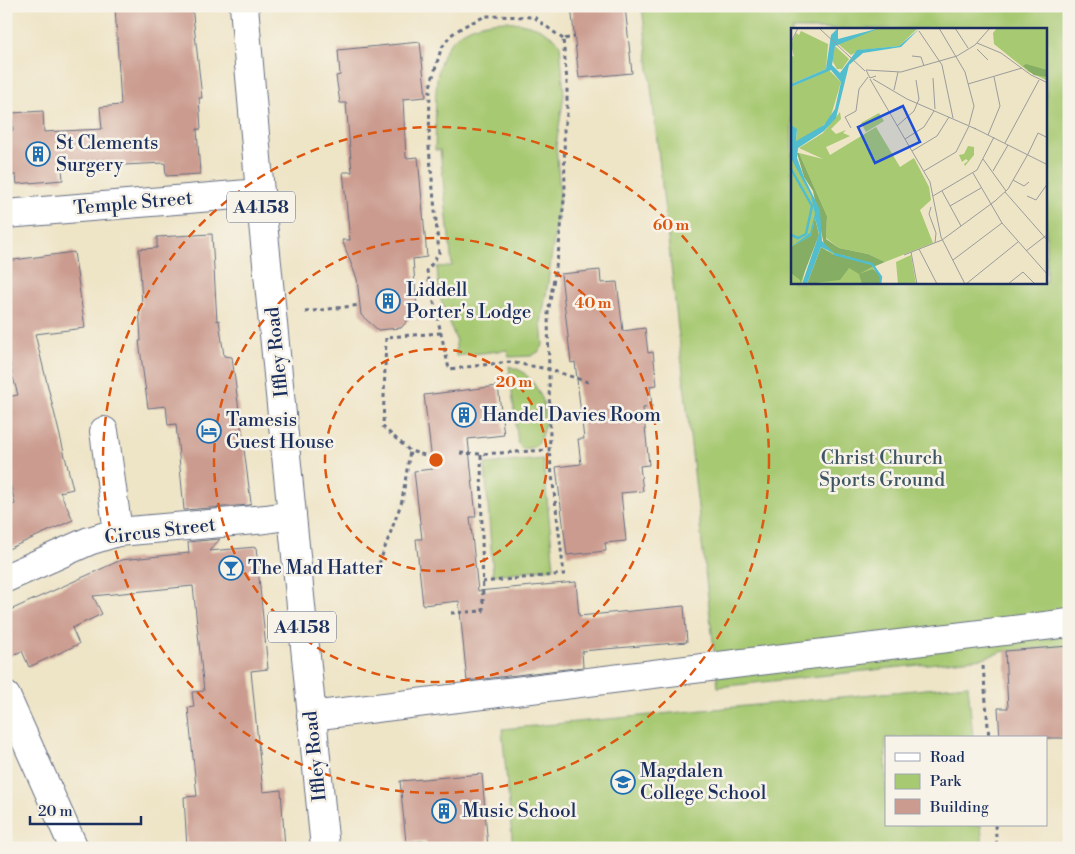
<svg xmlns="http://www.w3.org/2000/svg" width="1075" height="854" font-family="'Libre Bodoni',serif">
<rect width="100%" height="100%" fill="#f7f3e8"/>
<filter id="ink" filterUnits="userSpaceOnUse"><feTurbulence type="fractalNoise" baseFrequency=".02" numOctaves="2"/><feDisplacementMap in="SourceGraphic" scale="10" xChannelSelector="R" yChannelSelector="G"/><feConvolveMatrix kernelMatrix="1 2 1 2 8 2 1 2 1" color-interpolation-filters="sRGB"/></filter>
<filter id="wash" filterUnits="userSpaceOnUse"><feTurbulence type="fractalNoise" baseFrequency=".0096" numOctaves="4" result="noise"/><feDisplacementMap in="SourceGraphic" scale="20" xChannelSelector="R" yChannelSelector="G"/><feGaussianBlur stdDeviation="1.12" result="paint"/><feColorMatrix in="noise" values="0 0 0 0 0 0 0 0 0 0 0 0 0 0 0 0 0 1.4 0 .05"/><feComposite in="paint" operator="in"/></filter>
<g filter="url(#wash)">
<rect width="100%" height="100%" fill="#eee4c6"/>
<g fill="#a7c972" stroke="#617c68" fill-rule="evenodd">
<path d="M642,6H1069V646L1005,651L983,658L718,687ZM792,29H1046V282H792Z"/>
<path d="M507,21C532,25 541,26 560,43L564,95L556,146L560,192L548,283L541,323L543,345L540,351L531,356L509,357L507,350L456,356V340L439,295L437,267L452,266L440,150H435C438,89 422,23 507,21Z"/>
<path d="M509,366C513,368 519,369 523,372C540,387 552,412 542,434C537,447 537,447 523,449L518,444Z"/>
<path d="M543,459L554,568L493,575L485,464Z"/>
<path d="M968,685L973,738H886V825H981L983,848H513L502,729Z"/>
</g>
<g id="blocks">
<g fill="#cb9b8f">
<path d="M115,6H192L202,98H199L201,129H197L200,174L166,176L165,163L62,168L63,180L17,184L16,175L6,176V133L13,130L12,113L43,111L44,132L102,129L100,107L121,105Z"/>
<path d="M571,6H625L632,73L579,78Z"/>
<path d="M420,42L426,97L403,99L406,158L418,157L427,257L413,259L417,310L401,328L378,330L361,315L357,279L342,240H350L343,172H352L346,103H340L336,76L340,75L338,50Z"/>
<path d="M212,234L217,321L219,320L224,356L232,357L251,503L249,505L184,510L176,424L168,425L166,406L148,408L139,341H141L139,306L142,305L139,249L157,248V237Z"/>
<path d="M74,252L85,328L35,334L73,489L60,492L73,520L6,550V508L15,504L6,468V397L18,395L12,374L6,338V261Z"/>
<path d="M600,270L601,283L617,282L623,331L645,328L648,353L653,352L657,385L650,386L652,407L643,408L649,465L640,466L643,491L621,493L626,541L605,543L606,551L567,555L556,467L581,464L578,439H584L575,362L571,363L561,274Z"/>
<path d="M498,386L504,435L468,439L476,517H470L478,591L576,582L579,616L684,606L687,642L582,651L583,667L467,681L459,601L423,605L416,539H422L414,471L433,469L424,395Z"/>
<path d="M220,539L209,551L256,547L268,669L251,671L263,792L281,790L285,848H187L184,797L197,796L188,708L194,707L192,692L204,691L193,586L93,596L102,614L72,628L79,644L29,667L22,651L6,658V612L121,560L189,553L188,542Z"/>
<path d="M1069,646V738H1000L998,708H1008L1005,651Z"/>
<path d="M482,774L488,848H426V841L406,842L400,781Z"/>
</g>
</g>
</g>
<g filter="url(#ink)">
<use href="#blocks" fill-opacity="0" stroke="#656e82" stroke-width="1"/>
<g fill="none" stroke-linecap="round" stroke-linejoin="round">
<g stroke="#656e82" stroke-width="30">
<g id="minor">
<path d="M6,214L260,193"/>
<path d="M104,431L118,532"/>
<path d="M6,578L89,541L118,532L266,519L292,515"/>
<path d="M6,696L74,848"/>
<path d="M311,716L1069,623"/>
</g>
</g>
<g stroke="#656e82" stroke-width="30">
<path id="major" d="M244,6L260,193L325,848"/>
</g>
<g stroke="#656e82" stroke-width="3" stroke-dasharray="4 4" stroke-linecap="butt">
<path d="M563,39L534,17L486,16L464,26L451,35L441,49L430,87L429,147L439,253L427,271L449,369L509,362L548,369L591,383"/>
<path d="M416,297L433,296"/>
<path d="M305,312L360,305"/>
<path d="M460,453L481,454"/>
<path d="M432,457L410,451L383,427L386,337L441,333"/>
<path d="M379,564L402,501L410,451"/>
<path d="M482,582L564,574L549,450"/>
<path d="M451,613L483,611L481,454L549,450L550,439L548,313L558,255L565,191L564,129L567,114V81L563,39L575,37"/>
<path d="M983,666L989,738"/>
<path d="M995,825L997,848"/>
</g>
<use href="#minor" stroke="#fff" stroke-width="28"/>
<use href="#major" stroke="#fff" stroke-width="28"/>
</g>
</g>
<g fill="none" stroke="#de5710" stroke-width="2.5" stroke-dasharray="9 6">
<circle cx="436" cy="460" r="111"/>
<circle cx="436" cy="460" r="222"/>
<circle cx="436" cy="460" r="333"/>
</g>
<defs>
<g id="building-ring" transform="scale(1.25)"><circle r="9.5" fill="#f7f3e8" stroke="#1f6fb2" stroke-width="1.5"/><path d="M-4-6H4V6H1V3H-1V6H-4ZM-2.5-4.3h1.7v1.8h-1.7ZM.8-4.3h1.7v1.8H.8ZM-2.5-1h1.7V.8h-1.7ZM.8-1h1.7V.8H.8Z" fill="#1f6fb2"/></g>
<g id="hotel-ring" transform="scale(1.25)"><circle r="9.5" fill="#f7f3e8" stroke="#1f6fb2" stroke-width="1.5"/><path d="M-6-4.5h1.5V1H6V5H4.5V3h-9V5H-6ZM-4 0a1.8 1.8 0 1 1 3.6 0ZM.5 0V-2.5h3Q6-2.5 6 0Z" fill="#1f6fb2"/></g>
<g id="bar-ring" transform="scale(1.25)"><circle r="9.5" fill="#f7f3e8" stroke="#1f6fb2" stroke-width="1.5"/><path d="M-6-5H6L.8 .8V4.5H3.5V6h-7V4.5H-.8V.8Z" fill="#1f6fb2"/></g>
<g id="school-ring" transform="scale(1.25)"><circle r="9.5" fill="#f7f3e8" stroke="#1f6fb2" stroke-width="1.5"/><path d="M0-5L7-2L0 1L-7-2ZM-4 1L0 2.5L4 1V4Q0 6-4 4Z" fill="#1f6fb2"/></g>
</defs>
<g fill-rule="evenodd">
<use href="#building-ring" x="38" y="154"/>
<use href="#building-ring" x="388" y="301"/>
<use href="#building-ring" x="464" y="415"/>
<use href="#hotel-ring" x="209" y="431"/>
<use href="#bar-ring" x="231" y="568"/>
<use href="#school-ring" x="623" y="782"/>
<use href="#building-ring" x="444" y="811"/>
</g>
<g text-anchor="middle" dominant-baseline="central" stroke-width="5" stroke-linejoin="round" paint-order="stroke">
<g fill="#f7f3e8" stroke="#5d6a87" stroke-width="1">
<rect x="227" y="191.5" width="68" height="31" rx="4"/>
<rect x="268" y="611.5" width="68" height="31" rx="4"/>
</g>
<g font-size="18" font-weight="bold" fill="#1b2f5e">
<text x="261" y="207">A4158</text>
<text x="302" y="627">A4158</text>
</g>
<g font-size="19" fill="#1b2f5e" stroke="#f7f3e8" text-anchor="start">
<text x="56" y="143">St Clements<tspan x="56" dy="22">Surgery</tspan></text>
<text x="406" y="290">Liddell<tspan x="406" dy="22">Porter's Lodge</tspan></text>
<text x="482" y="415">Handel Davies Room</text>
<text x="226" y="420">Tamesis<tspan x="226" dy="22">Guest House</tspan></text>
<text x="248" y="568">The Mad Hatter</text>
<text x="640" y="771">Magdalen<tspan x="640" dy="22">College School</tspan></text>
<text x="462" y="811">Music School</text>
</g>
<g font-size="19" fill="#1b2f5e" stroke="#f7f3e8">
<text transform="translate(133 203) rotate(-5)">Temple Street</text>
<text transform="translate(277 352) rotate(-96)">Iffley Road</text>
<text transform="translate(160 531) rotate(-7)">Circus Street</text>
<text transform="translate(315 756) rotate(-96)">Iffley Road</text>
</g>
<g font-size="19" fill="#3e5663" stroke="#f7f3e8">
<text x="882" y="458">Christ Church<tspan x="882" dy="22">Sports Ground</tspan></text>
</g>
</g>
<g transform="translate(791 28)">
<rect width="256" height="256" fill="#eee4c6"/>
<path d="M89,0H127L108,18L69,22L60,27L46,15ZM206,0H256L255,52L238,44L203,16L202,5ZM10,3L37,16L35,41L0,56V27L3,29L0,16L5,5L8,7ZM44,18L58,31L51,41H46L41,32ZM38,42L50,54L39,91L25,104L5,113L6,104L0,97V59ZM49,84L50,91L40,101L45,106L55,102L52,105L59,108L35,119L39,127L85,99L109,139L123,130L138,159L140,172L129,182L142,215L94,234L77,226L48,220L35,210L36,188L8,125L32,131L8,120L32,105ZM88,85L93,93L75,104L70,95ZM177,118L183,119V127L174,138L173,136L177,133L175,131L171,134L168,127L173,126ZM0,128L22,172L25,190L11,256H0ZM37,223L81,236L83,243L89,247V256H16ZM120,227L125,256H107L105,234Z" fill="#a7c972"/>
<path d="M235,36L256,42V49L243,47L232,38ZM6,125H8L36,188L35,211L48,220L77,226L94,234L82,239L81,236V239L68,246L58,240L49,252L16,256L30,219L43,227L60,229L44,226L33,217L22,163L13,149ZM24,190L28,207L9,256V252L0,245V219L20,208ZM82,241L89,247L90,256H71L68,246Z" fill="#85ad64"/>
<path d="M47,0V11L89,0L44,18L41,37L49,45L66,22L108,18L129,0L110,19L72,25L58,37L45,90L33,103L7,120L6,130L13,149L29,182L31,213L44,226L30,219L16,256H11L28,206L24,190L20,208L0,219L19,205L24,186L20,168L0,130V97L6,101L5,113L33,97L44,81L50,54L40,42L0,59V56L35,41L40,7Z" fill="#52bdcd"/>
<path fill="none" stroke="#52bdcd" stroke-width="2.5" d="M0,141L21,178L15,206L7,210L0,207M43,226L81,236L90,249L89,256"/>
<path fill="none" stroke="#9a9c9c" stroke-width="1" d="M28,0L74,43M148,0L174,44L183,78L178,97M164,0L177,20M128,3L151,37L162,90M0,14L7,0M186,15L210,25L240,47L257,55M186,21L197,32M121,28L130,29L133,38M85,48L79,50L75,42L110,44L166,28L184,17L199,0M142,50L144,81M79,51L139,154L150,209L174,256M82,51L116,71L185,101M177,56L231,40M103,62L107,44M106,98L123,83L128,71L125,52M60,100L54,89L65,83L68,61L77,49M183,100L257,137M197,107L209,78L203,49M114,111L133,99L143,83M214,115L248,52M121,123L146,108L158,89M237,126L247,105L257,110M192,131L215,163M133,143L165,124L178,98M202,143L217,117M182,145L211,195L257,247M222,152L233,158L238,154M151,163L170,198M214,164L257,213M142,168L186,142L203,109M236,168L245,172L257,155M159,178L190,160M140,179L138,186L145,205L144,215M128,221L146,256M235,223L257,206M120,224L126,256M113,227L151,212L204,173L217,161L237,126M162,232L211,195M175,256L227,214M217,256L232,244L244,256"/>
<path fill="#1d4ed8" fill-opacity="0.15" stroke="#1d4ed8" stroke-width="2.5" d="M112,78L129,114L84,135L67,99Z"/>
<rect width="256" height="256" fill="none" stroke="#1b2f5e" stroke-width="2.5"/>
</g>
<circle cx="436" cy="460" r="8" fill="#de5710" stroke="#f7f3e8" stroke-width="2.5"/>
<g font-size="15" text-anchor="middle" font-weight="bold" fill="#de5710" stroke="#f7f3e8" stroke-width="5" stroke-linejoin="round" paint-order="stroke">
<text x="671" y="230">60 m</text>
<text x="593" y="308">40 m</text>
<text x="514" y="387">20 m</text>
</g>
<rect width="1075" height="854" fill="none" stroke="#f7f3e8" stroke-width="25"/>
<rect x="885" y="736" width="162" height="90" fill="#f7f3e8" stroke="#9fa5b1"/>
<rect x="895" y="753" width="25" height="8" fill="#ffffff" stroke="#9fa5b1"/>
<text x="930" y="762" font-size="15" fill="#1b2f5e">Road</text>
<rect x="895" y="774" width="25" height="15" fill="#a7c972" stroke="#9fa5b1"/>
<text x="930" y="786" font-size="15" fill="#1b2f5e">Park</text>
<rect x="895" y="799" width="25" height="15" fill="#cb9b8f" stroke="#9fa5b1"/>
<text x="930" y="812" font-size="15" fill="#1b2f5e">Building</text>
<path d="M30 816v8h111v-8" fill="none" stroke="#1b2f5e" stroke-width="2.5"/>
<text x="38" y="816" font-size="15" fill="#1b2f5e" stroke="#f7f3e8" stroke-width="4" paint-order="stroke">20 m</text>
</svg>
